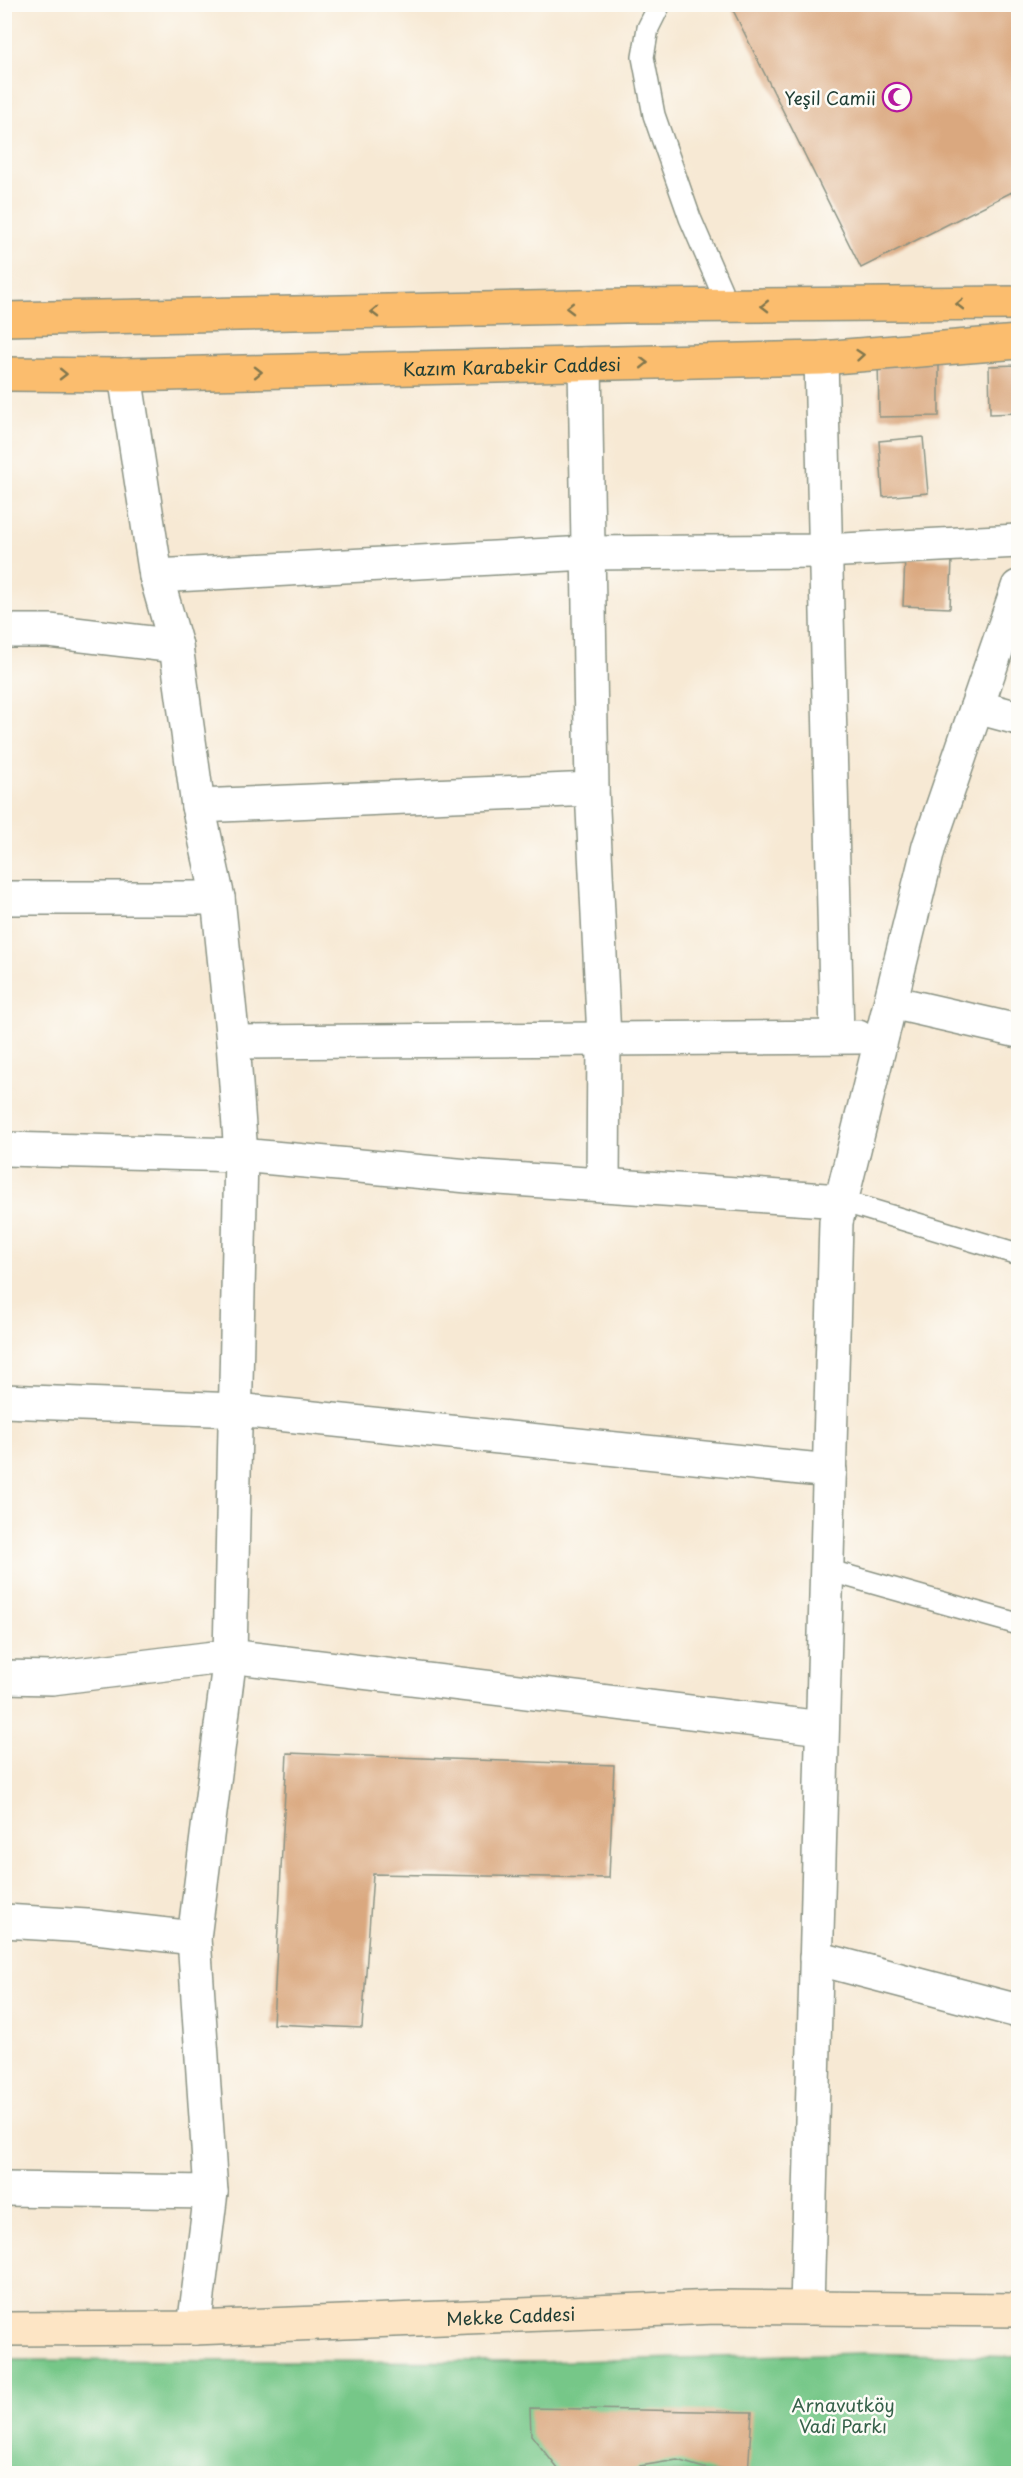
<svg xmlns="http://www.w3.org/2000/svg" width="1023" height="2478" font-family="'Playpen Sans',sans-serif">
<rect width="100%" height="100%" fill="#fdfcf7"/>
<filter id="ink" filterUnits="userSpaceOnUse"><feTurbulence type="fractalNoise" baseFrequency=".0167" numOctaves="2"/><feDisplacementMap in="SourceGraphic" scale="12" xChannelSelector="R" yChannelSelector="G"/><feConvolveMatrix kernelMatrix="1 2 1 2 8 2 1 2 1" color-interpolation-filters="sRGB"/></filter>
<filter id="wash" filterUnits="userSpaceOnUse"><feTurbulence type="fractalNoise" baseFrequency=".008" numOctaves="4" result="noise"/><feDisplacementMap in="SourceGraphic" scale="24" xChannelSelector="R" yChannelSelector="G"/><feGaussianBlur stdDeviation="1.35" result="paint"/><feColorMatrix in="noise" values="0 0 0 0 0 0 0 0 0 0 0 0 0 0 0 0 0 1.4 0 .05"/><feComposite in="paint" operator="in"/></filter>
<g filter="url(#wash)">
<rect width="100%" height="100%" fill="#f7e9d4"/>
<path fill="#76c788" stroke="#4a825e" stroke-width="1.5" d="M862,2353L1018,2357V2473H5L4,2360L538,2362Z"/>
<g id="blocks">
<g fill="#daa87f">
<path d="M730,4H1018V189L861,268Z"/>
<path d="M878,357H939V416L879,417Z"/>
<path d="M1018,365V413L990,414L989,366Z"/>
<path d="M923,437L928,493L883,497L879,441Z"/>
<path d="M905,558L952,560L950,608L903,606Z"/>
<path d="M287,1753L614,1765L609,1878L373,1874L362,2028L273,2024Z"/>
<path d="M530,2408L752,2412L748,2474H724L677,2460L640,2466L629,2474H562L531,2435Z"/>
</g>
</g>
</g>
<g filter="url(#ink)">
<use href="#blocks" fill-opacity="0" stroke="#8b9384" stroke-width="1.5"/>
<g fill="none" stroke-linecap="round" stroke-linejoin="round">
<g stroke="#8b9384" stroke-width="24">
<g id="lane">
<path d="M660,4L648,28L643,57L654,115L690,218L728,306"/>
<path d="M841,1201L1018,1254"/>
<path d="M827,1570L1018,1624"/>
</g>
</g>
<g stroke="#8b9384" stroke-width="36">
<g id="street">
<path d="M821,358L837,1037"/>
<path d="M585,364L592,789L604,1038L603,1185"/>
<path d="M125,375L156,576L176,646L198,806L218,898L233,1042L241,1155L230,1656L194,1938L211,2192L194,2328"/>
<path d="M156,576L588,553L824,551L1018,541"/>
<path d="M4,631H49L176,646"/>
<path d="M977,707L1018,718"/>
<path d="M198,806L592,789"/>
<path d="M4,898H218"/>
<path d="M891,1002L1018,1031"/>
<path d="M233,1042L858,1037"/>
<path d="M4,1149L241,1155L468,1176L841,1201"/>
<path d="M4,1401L237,1410L830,1471"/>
<path d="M4,1677L52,1678L230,1656L822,1728"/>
<path d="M4,1921L87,1926L194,1938"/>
<path d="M816,1958L1018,2011"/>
<path d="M4,2189L211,2192"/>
<path d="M807,2308L836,1222L929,846L1018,587"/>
</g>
</g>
<g stroke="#8b9384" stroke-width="36">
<g id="secondary">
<path id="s1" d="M4,2329L194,2328L716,2307L1018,2310"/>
</g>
</g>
<g stroke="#8b9384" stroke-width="36">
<g id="primary">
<path d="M4,319L625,306L1018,303"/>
<path id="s2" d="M4,374L125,375L821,358L1018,342"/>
</g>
</g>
<use href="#lane" stroke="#fff" stroke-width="21"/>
<use href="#street" stroke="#fff" stroke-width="33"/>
<use href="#secondary" stroke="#fde5c5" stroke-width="33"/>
<use href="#primary" stroke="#fbbd6e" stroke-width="33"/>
</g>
<defs><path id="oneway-chevron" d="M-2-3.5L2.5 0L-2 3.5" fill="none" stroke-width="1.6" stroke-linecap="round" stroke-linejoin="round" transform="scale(1.5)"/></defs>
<g stroke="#82774e">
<use href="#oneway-chevron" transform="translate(960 304) rotate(179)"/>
<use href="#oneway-chevron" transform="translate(765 306) rotate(179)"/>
<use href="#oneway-chevron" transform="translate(570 308) rotate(179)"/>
<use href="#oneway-chevron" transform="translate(375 312) rotate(179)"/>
<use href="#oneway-chevron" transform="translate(860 355) rotate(-5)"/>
<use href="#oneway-chevron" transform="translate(644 363) rotate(-1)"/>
<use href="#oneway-chevron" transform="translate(258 372) rotate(-1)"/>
<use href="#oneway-chevron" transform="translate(63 374) rotate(1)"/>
</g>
</g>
<defs>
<g id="mosque-ring" transform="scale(1.5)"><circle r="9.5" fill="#fdfcf7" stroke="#b5179e" stroke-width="1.5"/><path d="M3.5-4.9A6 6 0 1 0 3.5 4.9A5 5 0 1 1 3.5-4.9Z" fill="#b5179e"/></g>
</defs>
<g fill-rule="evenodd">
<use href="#mosque-ring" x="897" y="97"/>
</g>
<g text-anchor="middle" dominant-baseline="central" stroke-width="5" stroke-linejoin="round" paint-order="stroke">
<g font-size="18" fill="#1f3d34" stroke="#fdfcf7" text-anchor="end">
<text x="876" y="97">Yeşil Camii</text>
</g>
<g font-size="18" fill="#1f3d34" stroke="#fdfcf7">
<text stroke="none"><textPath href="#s2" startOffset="508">Kazım Karabekir Caddesi</textPath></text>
<text stroke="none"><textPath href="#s1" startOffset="507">Mekke Caddesi</textPath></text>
</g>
<g font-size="18" fill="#356049" stroke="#fdfcf7">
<text x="843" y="2404">Arnavutköy<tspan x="843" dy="21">Vadi Parkı</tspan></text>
</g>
</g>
<rect width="1023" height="2478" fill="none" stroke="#fdfcf7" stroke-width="24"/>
</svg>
